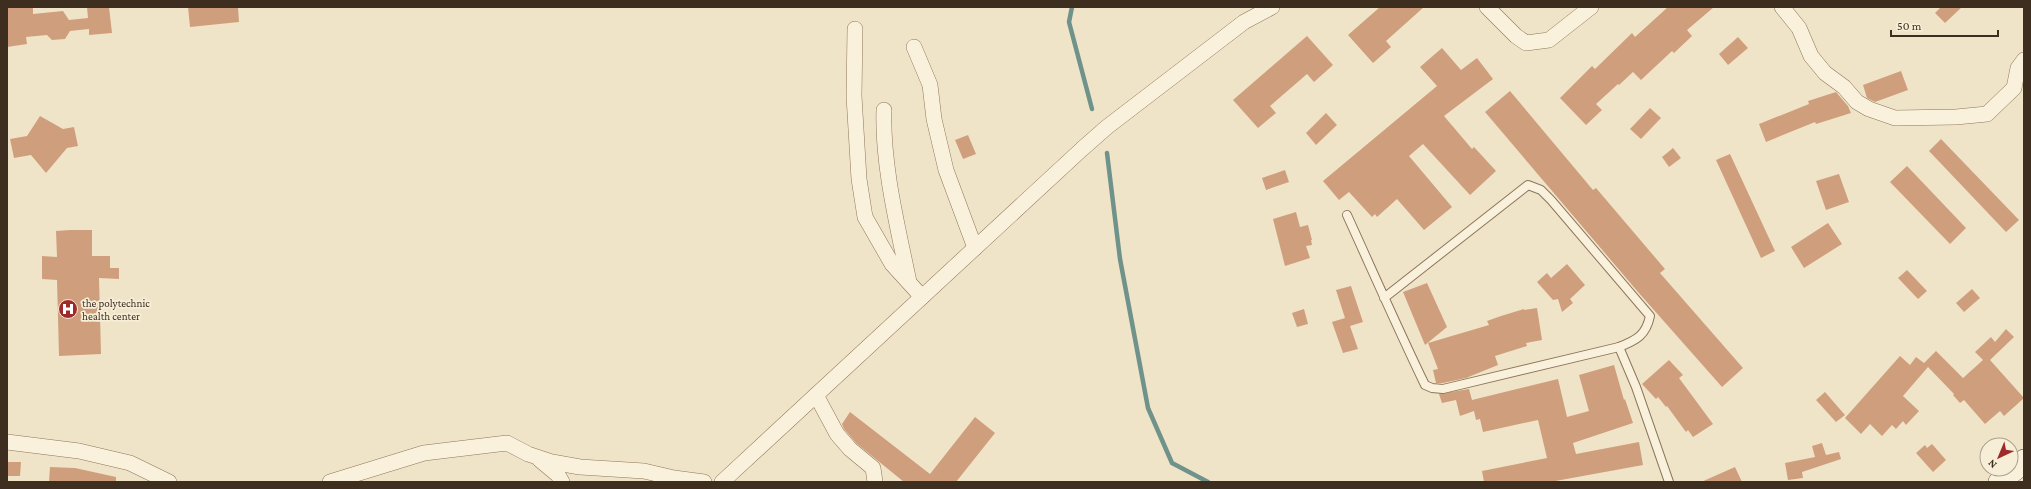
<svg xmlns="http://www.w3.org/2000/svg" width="2031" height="489" font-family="'Crimson Pro',serif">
<rect width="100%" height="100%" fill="#f0e4c8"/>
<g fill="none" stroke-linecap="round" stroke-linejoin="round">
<g stroke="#6f938a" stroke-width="4.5">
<path d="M1072,7L1069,22L1092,109"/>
<path d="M1107,153L1120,259L1148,408L1172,463L1208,482"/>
</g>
</g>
<g fill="#cf9f7d">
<path d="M7,7H33V14L63,11L69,20L88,18L87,7H109L112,33L89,35V29L70,31L65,39L52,40L47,35L26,37L27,44L7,47Z"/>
<path d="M188,7H238L239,22L190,27Z"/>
<path d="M1380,7H1424L1386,41L1391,47L1373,63L1348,35Z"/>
<path d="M1668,7H1714L1687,30L1692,36L1674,53L1672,51L1641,80L1633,72L1619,85L1618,84L1596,104L1602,110L1586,125L1560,98L1592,66L1595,69L1632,33L1635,37Z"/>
<path d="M1941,7H1962L1945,23L1935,13Z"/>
<path d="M1307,36L1333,65L1314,82L1307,74L1292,87L1270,106L1276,113L1258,128L1233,100Z"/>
<path d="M1738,37L1748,48L1728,65L1719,54Z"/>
<path d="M1442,48L1461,70L1477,58L1493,79L1444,116L1472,149L1474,147L1496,171L1470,195L1423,144L1409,156L1452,207L1424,230L1397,199L1377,217L1375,214L1372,217L1349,192L1339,200L1323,181L1437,86L1420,67Z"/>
<path d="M1901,71L1908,90L1875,102L1867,98L1863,85Z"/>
<path d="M1510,91L1593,190L1596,188L1665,269L1660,273L1743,368L1722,387L1638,292L1485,112Z"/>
<path d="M1836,92L1848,106L1851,113L1816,124L1815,122L1766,142L1759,124L1809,104L1808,101Z"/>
<path d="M1650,108L1661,118L1641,139L1630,129Z"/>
<path d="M1326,113L1337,125L1316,145L1306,133Z"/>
<path d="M40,116L63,129L74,127L78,146L67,148L46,173L31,155L14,158L10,139L27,136Z"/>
<path d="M968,135L976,154L963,159L955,140Z"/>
<path d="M1941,139L2019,220L2006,232L1929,151Z"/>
<path d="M1673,148L1681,158L1669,167L1662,157Z"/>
<path d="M1730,154L1775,251L1761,258L1716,160Z"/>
<path d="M1907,166L1966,228L1950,244L1890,182Z"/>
<path d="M1285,170L1289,182L1266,190L1262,178Z"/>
<path d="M1839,174L1849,202L1826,210L1816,181Z"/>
<path d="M1296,212L1300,227L1308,225L1312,240H1311L1312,245L1306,246L1310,258L1285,266L1273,219Z"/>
<path d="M1828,223L1842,244L1804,268L1791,247Z"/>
<path d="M70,230H92V256H110V268H119V279L99,278L101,354L59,356L57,280L42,279V256L57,257L56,231Z"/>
<path d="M1567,264L1585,285L1570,299L1573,303L1562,312L1558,299L1553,300L1537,282L1547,273L1551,278Z"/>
<path d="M1907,270L1927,291L1918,299L1898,278Z"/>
<path d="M1427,283L1447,327L1425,345L1403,292Z"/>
<path d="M1351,286L1363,322L1350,326L1358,349L1343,353L1332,322L1345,318L1336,290Z"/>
<path d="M1972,289L1980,298L1964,312L1956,303Z"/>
<path d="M1537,308L1542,340L1526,343L1527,346L1495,356L1498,365L1466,378L1443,383H1436L1433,370L1438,369L1428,343L1489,325L1487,321L1501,316L1524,309V310Z"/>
<path d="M1304,309L1308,324L1297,327L1292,313Z"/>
<path d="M2006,329L2014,337L1990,360L2024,398L2004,416L2000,411L1985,424L1964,400L1960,403L1953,395L1954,394L1928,367L1903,396L1919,411L1906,425L1903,421L1896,429L1892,425L1882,436L1870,424L1861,434L1845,418L1900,356L1910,365L1916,357L1924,363L1936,351L1963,378L1983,360L1975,352L1991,337L1995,342Z"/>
<path d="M1669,360L1683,375L1679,378L1713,424L1693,437L1688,430L1686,432L1667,406L1666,407L1658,397L1656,399L1642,384Z"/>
<path d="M1614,365L1624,400L1625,399L1633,423L1573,443L1576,454L1639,442L1643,465L1550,482H1484L1482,471L1547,458L1538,420L1483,432L1480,419L1476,420L1474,411L1460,416L1456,400L1442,403L1439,394L1469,389L1472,400L1558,379L1567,417L1589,411L1579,375Z"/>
<path d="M1825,392L1845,415L1836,422L1816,400Z"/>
<path d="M850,412L930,474L975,417L995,433L956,482H904L856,443L844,429L842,424Z"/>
<path d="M1822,443L1826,455L1839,452L1841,459L1802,472L1803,478L1788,480L1785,463L1815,457L1812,446Z"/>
<path d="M1932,444L1946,460L1933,472L1916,453L1925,445L1927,448Z"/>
<path d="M8,462H21L20,476H8Z"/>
<path d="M50,467L75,468L116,477V482H49Z"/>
<path d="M1735,467L1742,482H1701Z"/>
</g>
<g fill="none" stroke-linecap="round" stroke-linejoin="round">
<g stroke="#8d765c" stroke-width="10">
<g id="service">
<path d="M1347,215C1373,272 1398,329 1425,385L1432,388L1443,389L1619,347C1637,340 1646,335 1650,316L1551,200L1541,190L1528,185L1384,298"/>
<path d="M1619,347L1636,387L1669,482"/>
</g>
</g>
<g stroke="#8d765c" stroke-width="16">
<g id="minor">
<path d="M1487,7L1516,36L1526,43L1549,40L1591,7"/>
<path d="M1782,7L1799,28L1811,56L1825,73L1844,87L1857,102L1869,109L1895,118L1956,117L1987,114L2014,88L2018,68L2024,60"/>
<path d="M855,29L854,96L859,179L865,217L892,264L922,297"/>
<path d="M914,47L930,85L934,119L946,170L975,248"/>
<path d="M884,110C882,165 898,228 909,282"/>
<path d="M816,395L837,434L850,449L873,468L875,482"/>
<path d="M7,442L79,451L130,463L169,482"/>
<path d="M540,460L558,475L562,482"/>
<path d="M330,482L424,453L507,443L528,454L552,462L580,467L644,471L674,478L704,482"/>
<path d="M722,482L1082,149L1107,127L1244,22L1272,7"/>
</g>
</g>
<g stroke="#6f573f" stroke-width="22">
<path id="secondary" d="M1999,482L2015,470L2024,460"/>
</g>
<use href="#service" stroke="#faf1dc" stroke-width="8"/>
<use href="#minor" stroke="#faf1dc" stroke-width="15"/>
<use href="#secondary" stroke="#faf1dc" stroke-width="21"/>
</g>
<defs>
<g id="hospital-disc" transform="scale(1)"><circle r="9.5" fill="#9e2a2b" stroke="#f7eed8"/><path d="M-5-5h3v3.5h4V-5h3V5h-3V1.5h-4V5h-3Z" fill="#fff"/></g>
</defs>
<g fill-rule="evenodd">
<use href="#hospital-disc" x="68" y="309"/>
</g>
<g text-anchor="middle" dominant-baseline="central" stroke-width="3.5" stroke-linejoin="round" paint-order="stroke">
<g font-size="11" fill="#3d2e20" stroke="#f7eed8" text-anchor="start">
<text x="82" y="303">the polytechnic<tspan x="82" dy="13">health center</tspan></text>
</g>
</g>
<rect width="2031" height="489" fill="none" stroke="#3d2e20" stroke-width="16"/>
<g transform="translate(1999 457) rotate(224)"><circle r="19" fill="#f7eed8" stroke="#ada18e"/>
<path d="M0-3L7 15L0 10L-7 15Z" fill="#9e2a2b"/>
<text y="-6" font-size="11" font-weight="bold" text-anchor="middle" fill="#3d2e20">N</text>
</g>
<path d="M1891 30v6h107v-6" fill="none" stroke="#3d2e20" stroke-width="2"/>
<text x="1897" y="30" font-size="12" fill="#3d2e20" stroke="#f7eed8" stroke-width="3" paint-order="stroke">50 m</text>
</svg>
